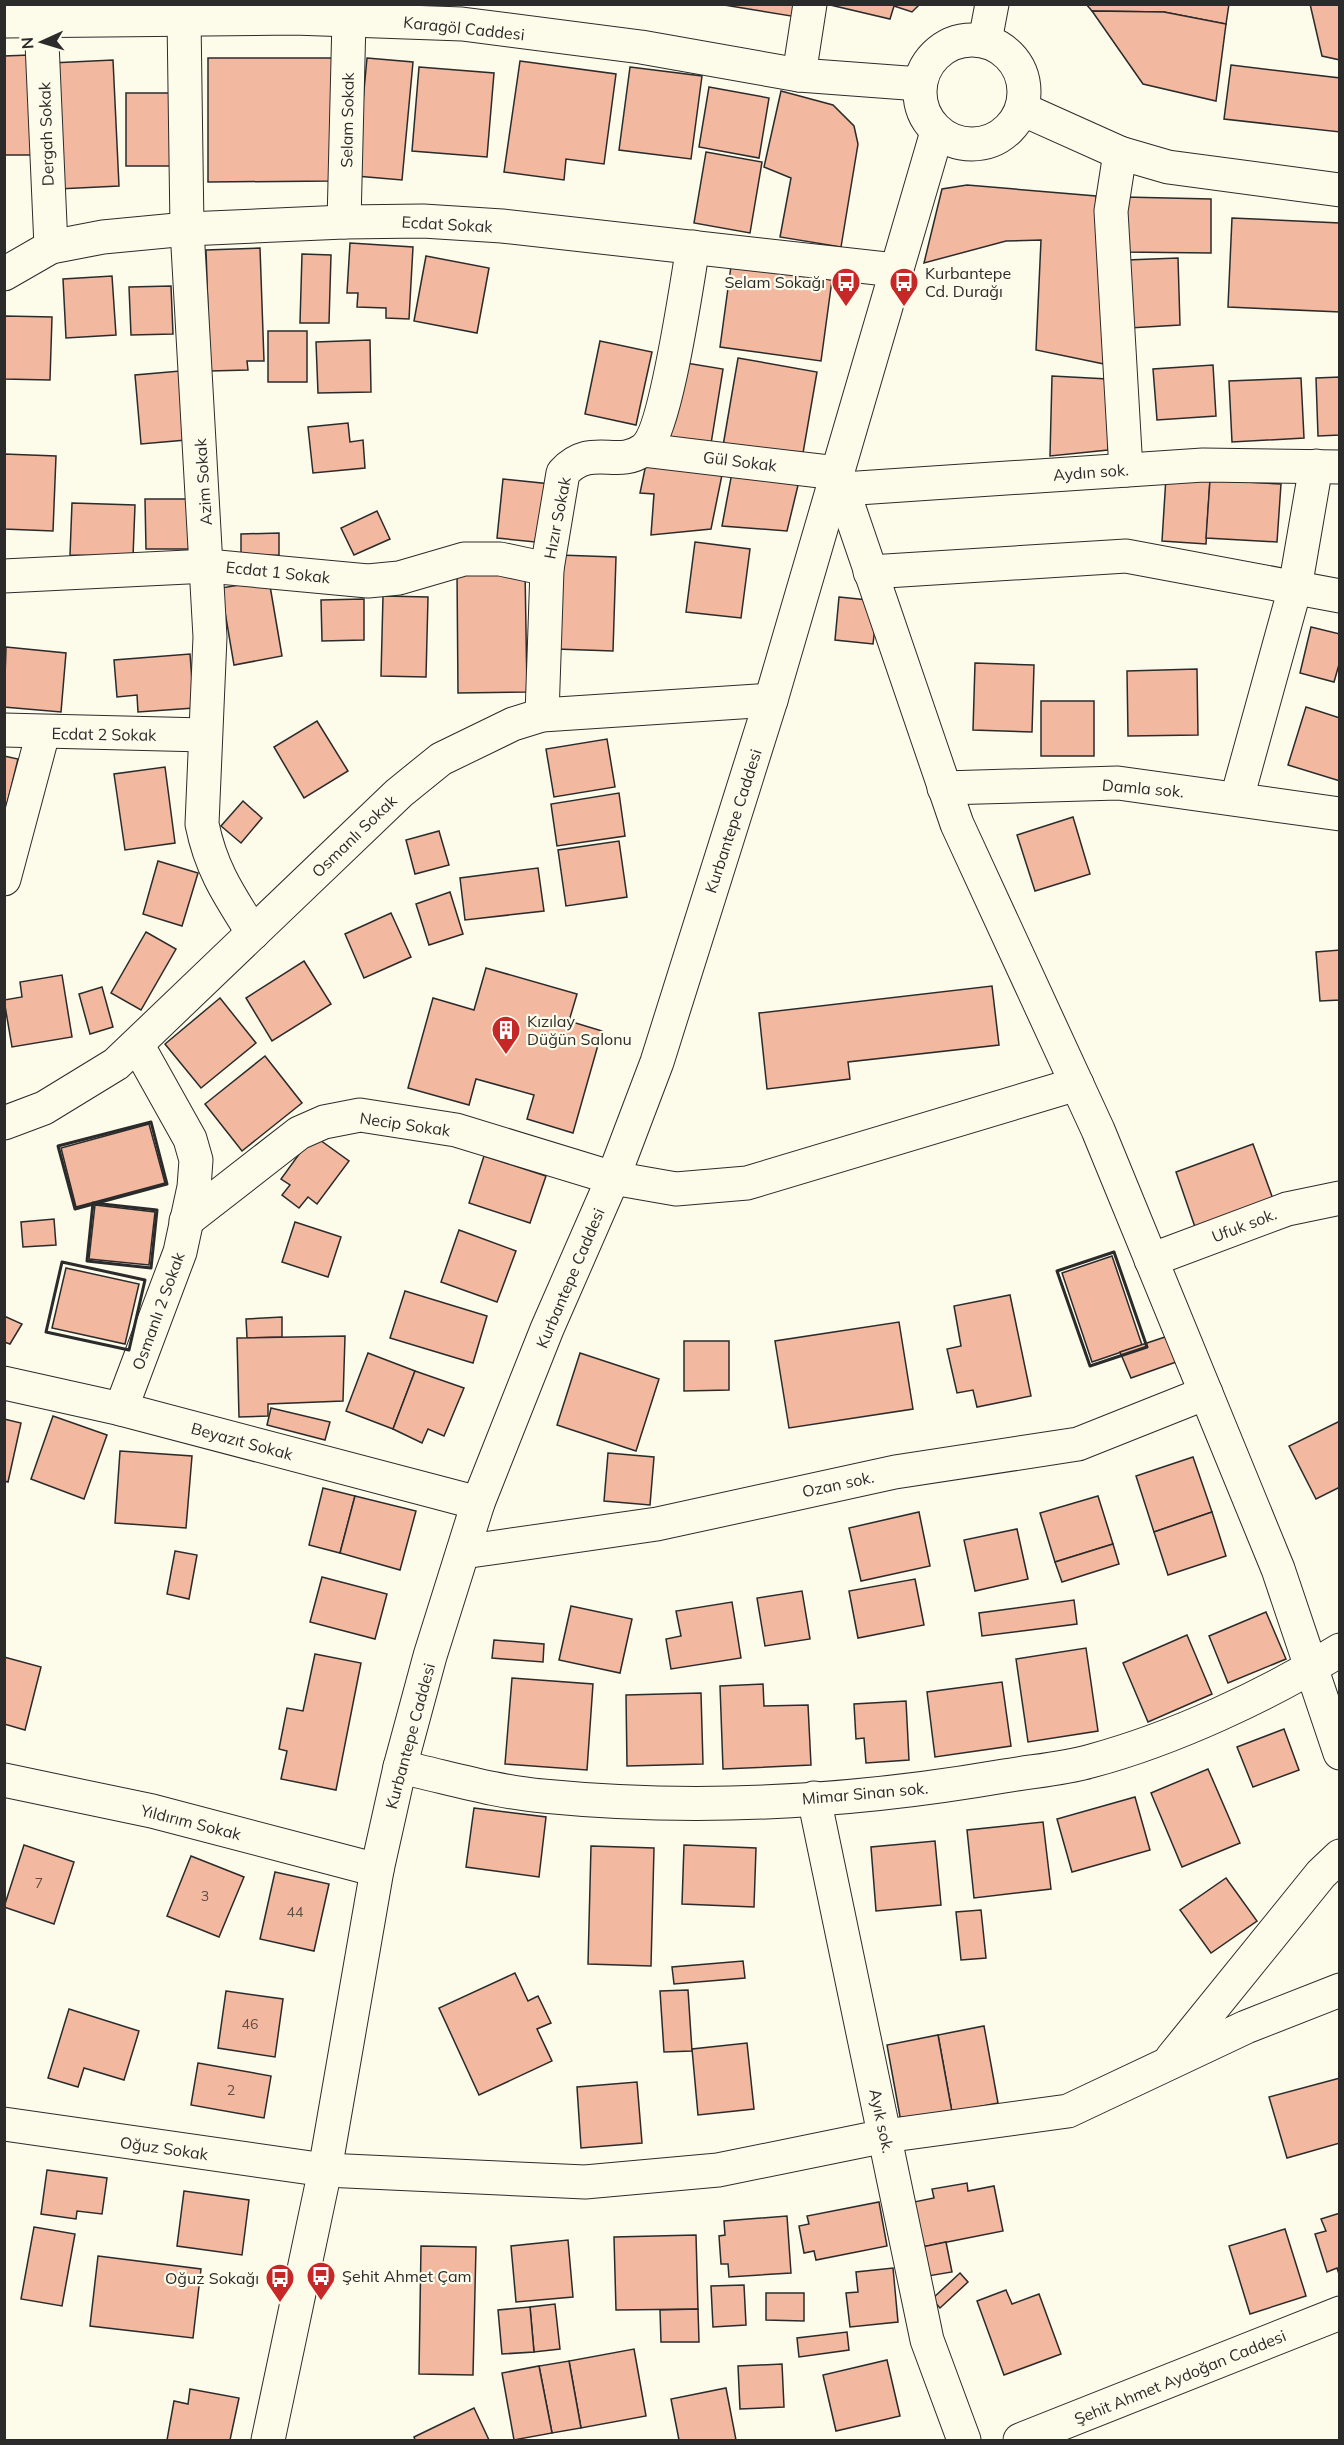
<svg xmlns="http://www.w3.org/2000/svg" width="1344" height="2445" font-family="Mulish,sans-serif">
<rect width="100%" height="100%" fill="#fdfbea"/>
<g fill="#f2b8a0" stroke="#2b2b2b" stroke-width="1.5">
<path d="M718,4H799L797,17Z"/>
<path d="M826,4H920L912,12L894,6L890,19Z"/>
<path d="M1086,4H1229L1226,24L1164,12L1092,11Z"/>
<path d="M1310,4H1340V60L1322,56Z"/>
<path d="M1092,11L1164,12L1226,24L1216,101L1143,84Z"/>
<path d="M30,55L32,155H4V56Z"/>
<path d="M208,58H332V181L208,182Z"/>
<path d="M367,58L413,62L402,180L356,176Z"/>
<path d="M113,60L119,186L58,189L51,63Z"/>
<path d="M520,61L616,74L604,164L566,159L564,180L504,172Z"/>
<path d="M1231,65L1340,78V132L1224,119Z"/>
<path d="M419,67L494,73L487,157L412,151Z"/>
<path d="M630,67L702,76L691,159L619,150Z"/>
<path d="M709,87L769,98L759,158L699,147Z"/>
<path d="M781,91L833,105L854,126L858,144L841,247L780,237L791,178L764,167Z"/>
<rect x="126" y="93" width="47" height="73"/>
<path d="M706,152L762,162L750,233L694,223Z"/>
<path d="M967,185L1096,196L1104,364L1036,350L1041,240L1006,241L924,263L942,189Z"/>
<path d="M1124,197L1211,199V253L1123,252Z"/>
<path d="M1232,218L1340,223V312L1228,307Z"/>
<path d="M350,243L413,247L409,319L386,318V308L357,307L358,293H347Z"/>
<path d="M260,248L264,361H247L248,370L210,371L206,250Z"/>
<path d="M302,254L331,255L329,323H300Z"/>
<path d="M426,256L489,268L477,333L414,321Z"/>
<path d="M1178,258L1180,325L1129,328L1127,260Z"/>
<path d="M731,266L832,280L821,361L720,347Z"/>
<path d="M112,276L116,335L66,338L63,279Z"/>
<path d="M171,286L173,334L131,335L129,287Z"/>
<path d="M5,316L52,317L50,380L4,379Z"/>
<rect x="268" y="331" width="39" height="51"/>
<path d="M370,340L371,392L318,393L316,342Z"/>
<path d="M600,341L652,352L636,425L585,414Z"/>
<path d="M738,358L817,372L802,459L723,446Z"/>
<path d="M680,362L723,369L710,450L668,443Z"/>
<path d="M1213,365L1216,416L1157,420L1153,369Z"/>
<path d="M180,371L186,440L141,444L135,375Z"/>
<path d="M1052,376L1108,379V450L1050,456Z"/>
<path d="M1340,377V435L1318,436L1316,378Z"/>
<path d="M1301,378L1304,438L1232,442L1229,381Z"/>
<path d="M348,423L350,442L363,440L365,468L313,473L308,427Z"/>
<path d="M4,454L56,456L53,531L4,529Z"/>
<path d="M647,459L723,470L711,529L651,535L654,494L640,493Z"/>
<path d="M733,467L800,477L787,531L722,526Z"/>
<path d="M1166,477L1210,480L1206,544L1162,541Z"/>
<path d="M503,479L551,484L545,543L497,538Z"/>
<path d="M1210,480L1281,484L1277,542L1206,538Z"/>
<path d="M145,499H192V549H146Z"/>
<path d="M72,503L135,505L133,557L70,555Z"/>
<path d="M377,511L390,539L354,555L341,528Z"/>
<path d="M279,533V555L241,556V534Z"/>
<path d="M695,542L750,549L741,618L686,612Z"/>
<path d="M559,555L616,557L613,651L556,649Z"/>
<path d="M525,570L527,692L458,693L457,571Z"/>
<path d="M269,580L282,656L234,665L221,588Z"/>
<path d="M383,596L428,597L426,677L381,676Z"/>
<path d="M839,597L878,601L873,644L835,640Z"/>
<path d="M364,599V640L322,641L321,600Z"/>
<path d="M1311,627L1340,634V661L1334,682L1300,673Z"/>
<path d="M6,647L66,653L61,712L4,707Z"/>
<path d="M190,654L194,708L138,712L137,695L117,697L114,660Z"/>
<path d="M975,663L1034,665L1032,732L973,730Z"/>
<path d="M1197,669L1198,735L1128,736L1127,671Z"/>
<rect x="1041" y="701" width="53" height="55"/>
<path d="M1306,707L1340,718V781L1288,765Z"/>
<path d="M317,721L348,771L304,798L274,747Z"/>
<path d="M607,739L615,787L554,797L546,749Z"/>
<path d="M4,756L18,759L4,816Z"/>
<path d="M165,767L175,843L125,850L114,774Z"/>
<path d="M619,793L625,836L557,846L551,804Z"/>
<path d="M243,801L262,818L241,843L221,826Z"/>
<path d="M1073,817L1090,874L1035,891L1017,835Z"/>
<path d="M439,831L449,865L415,874L406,840Z"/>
<path d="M619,841L627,897L566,906L558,850Z"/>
<path d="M158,861L198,873L182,926L143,914Z"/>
<path d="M538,868L544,911L465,920L460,878Z"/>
<path d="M450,892L463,934L429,945L416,904Z"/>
<path d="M391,913L411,957L364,978L345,934Z"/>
<path d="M146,932L176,949L141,1010L111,993Z"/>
<path d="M1340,950V1000L1320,1001L1316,952Z"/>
<path d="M304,961L331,1004L272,1041L246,998Z"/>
<path d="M486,968L577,994L569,1021L602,1031L573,1133L527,1119L534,1095L476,1079L469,1105L408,1088L433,998L474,1010Z"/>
<path d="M62,975L72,1037L12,1047L4,1000L22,997L20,982Z"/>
<path d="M992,986L999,1045L848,1062L850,1079L767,1089L759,1013Z"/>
<path d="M102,987L113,1027L90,1034L79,994Z"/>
<path d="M220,998L256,1043L201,1088L165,1044Z"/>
<path d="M265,1056L302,1103L242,1151L205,1104Z"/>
<path d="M149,1124L165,1183L76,1207L61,1148Z"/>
<path d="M313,1135L349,1161L317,1204L308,1197L299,1208L282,1195L290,1185L281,1179Z"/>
<path d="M1253,1144L1273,1199L1195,1227L1176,1172Z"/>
<path d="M484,1156L546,1176L530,1223L469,1203Z"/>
<path d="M95,1205L155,1212L149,1265L89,1259Z"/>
<path d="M54,1219L56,1245L23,1247L21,1222Z"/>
<path d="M295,1222L341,1237L328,1277L282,1262Z"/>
<path d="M459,1230L516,1251L497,1302L441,1282Z"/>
<path d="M1112,1256L1142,1345L1092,1362L1062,1273Z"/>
<path d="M66,1268L139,1284L125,1344L52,1328Z"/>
<path d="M405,1291L487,1316L473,1363L390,1338Z"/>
<path d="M1010,1295L1031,1396L977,1407L973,1390L957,1393L947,1349L961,1346L954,1306Z"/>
<path d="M4,1316L22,1324L10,1344L4,1342Z"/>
<path d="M282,1317V1337L247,1338L246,1319Z"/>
<path d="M899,1322L913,1409L789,1428L775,1341Z"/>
<path d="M345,1336L343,1401L268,1404V1416L239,1417L237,1338Z"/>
<path d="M1168,1336L1179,1361L1131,1378L1120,1352Z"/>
<path d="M684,1341H729V1390L684,1391Z"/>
<path d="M368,1353L415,1371L393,1429L346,1411Z"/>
<path d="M580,1353L659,1379L636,1451L557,1425Z"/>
<path d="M415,1371L464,1388L444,1436L428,1429L422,1443L393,1429Z"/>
<path d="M271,1408L330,1422L325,1440L267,1425Z"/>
<path d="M53,1416L107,1435L84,1499L31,1479Z"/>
<path d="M4,1419L21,1423L8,1482L4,1481Z"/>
<path d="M1340,1421V1487L1316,1499L1289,1446Z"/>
<path d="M120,1451L192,1456L186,1528L115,1523Z"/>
<path d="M608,1453L654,1457L650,1505L604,1501Z"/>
<path d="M1193,1457L1212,1512L1154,1532L1136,1476Z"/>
<path d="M323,1488L355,1496L340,1553L309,1545Z"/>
<path d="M355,1496L416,1511L400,1570L340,1553Z"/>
<path d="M1098,1496L1113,1544L1055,1562L1040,1513Z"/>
<path d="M919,1512L930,1566L861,1581L849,1528Z"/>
<path d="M1212,1512L1226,1556L1168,1575L1154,1532Z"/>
<path d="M1017,1529L1028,1579L975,1591L964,1540Z"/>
<path d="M1113,1544L1119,1564L1062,1582L1055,1562Z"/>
<path d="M175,1551L197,1555L189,1599L167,1594Z"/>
<path d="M322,1577L387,1594L375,1639L310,1622Z"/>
<path d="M915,1579L924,1625L858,1638L849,1591Z"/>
<path d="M802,1591L810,1639L765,1646L757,1598Z"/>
<path d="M1074,1600L1077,1624L982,1636L979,1613Z"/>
<path d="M732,1602L741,1658L671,1669L666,1639L681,1636L676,1611Z"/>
<path d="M571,1606L632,1619L620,1673L559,1660Z"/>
<path d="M1266,1612L1286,1659L1228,1683L1209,1636Z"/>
<path d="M1187,1635L1212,1694L1148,1722L1123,1663Z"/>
<path d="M494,1640L544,1644L543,1662L492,1658Z"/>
<path d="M1086,1648L1098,1731L1028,1742L1016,1659Z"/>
<path d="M315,1654L361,1663L336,1790L281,1779L287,1751L279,1749L287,1708L303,1711Z"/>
<path d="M4,1657L41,1667L25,1730L4,1724Z"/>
<path d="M512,1678L593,1684L587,1770L505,1764Z"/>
<path d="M1002,1682L1011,1746L935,1757L927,1692Z"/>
<path d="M763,1684L764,1706L808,1705L811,1765L723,1769L720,1686Z"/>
<path d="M701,1693L703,1764L627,1766L626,1695Z"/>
<path d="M906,1701L909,1760L866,1763L864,1738L856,1739L854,1704Z"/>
<path d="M1284,1729L1299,1770L1253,1787L1237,1747Z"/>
<path d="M1208,1769L1240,1843L1182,1867L1151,1793Z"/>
<path d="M1135,1797L1150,1850L1072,1872L1057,1819Z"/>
<path d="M474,1808L546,1817L539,1877L466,1867Z"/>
<path d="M1043,1822L1051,1889L974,1898L967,1830Z"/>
<path d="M935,1841L941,1905L876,1911L871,1847Z"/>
<path d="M24,1845L74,1862L54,1924L4,1907Z"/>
<path d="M684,1845L756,1848L754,1907L682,1904Z"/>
<path d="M591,1846L654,1848L651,1966L588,1964Z"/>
<path d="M191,1856L244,1877L219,1937L167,1916Z"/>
<path d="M275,1872L329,1884L314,1951L260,1939Z"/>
<path d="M1226,1878L1257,1921L1211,1953L1180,1910Z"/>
<path d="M981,1910L986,1958L961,1960L956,1912Z"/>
<path d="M743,1961L745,1978L674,1984L672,1967Z"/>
<path d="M515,1973L528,2001L538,1996L551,2023L537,2029L552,2061L479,2095L439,2008Z"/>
<path d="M688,1990L692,2051L664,2052L660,1991Z"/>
<path d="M226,1991L283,1999L275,2057L218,2048Z"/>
<path d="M69,2009L139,2031L124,2080L84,2068L78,2087L48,2078Z"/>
<path d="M984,2026L998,2103L952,2112L938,2035Z"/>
<path d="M938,2035L952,2112L901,2122L887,2045Z"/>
<path d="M747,2043L754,2109L698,2115L692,2049Z"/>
<path d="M198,2063L271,2076L264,2118L191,2105Z"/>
<path d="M1340,2078V2143L1287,2158L1269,2097Z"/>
<path d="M637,2082L642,2143L581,2148L577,2087Z"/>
<path d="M47,2170L107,2178L102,2214L77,2211L76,2219L41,2214Z"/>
<path d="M967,2183L968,2191L994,2186L1003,2231L922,2247L914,2202L934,2198L932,2189Z"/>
<path d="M184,2191L249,2200L242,2255L177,2246Z"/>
<path d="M879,2202L887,2246L816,2260L814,2251L804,2253L799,2226L809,2224L807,2216Z"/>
<path d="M1340,2213V2277L1337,2268L1327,2272L1315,2234L1326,2231L1321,2219Z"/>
<path d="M787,2216L791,2273L729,2277L728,2264H721L719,2236L725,2235L724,2221Z"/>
<path d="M34,2227L75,2234L62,2306L21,2299Z"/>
<path d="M1285,2229L1306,2296L1250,2314L1229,2246Z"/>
<path d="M696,2235L698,2309L616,2310L614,2237Z"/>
<path d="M568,2240L573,2297L516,2302L511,2246Z"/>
<path d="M946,2242L952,2272L928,2276L922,2247Z"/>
<path d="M421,2246L476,2247L473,2375L419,2374Z"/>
<path d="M98,2256L201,2269L193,2338L90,2326Z"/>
<path d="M893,2268L898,2322L850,2327L846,2293L858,2292L856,2272Z"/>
<path d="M960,2273L968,2282L940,2308L932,2299Z"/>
<path d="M744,2285L746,2325L713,2327L711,2286Z"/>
<path d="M1006,2290L1012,2304L1039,2294L1061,2354L1004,2375L977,2301Z"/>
<path d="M766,2293H804V2321L766,2320Z"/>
<path d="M555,2304L560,2349L534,2352L530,2307Z"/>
<path d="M530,2307L534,2352L502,2354L498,2310Z"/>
<path d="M698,2309L699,2342H661L660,2310Z"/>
<path d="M847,2332L849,2350L799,2357L797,2338Z"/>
<path d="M634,2349L646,2416L581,2428L569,2361Z"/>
<path d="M887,2360L900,2416L836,2431L823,2375Z"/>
<path d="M569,2361L581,2428L552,2433L539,2366Z"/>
<path d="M782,2364L784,2407L740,2409L738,2366Z"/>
<path d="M539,2366L552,2433L514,2440L502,2373Z"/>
<path d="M726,2388L736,2440H679L671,2399Z"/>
<path d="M190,2389L239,2398L230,2440H167L174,2401L188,2404Z"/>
<path d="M474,2408L489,2440H415L414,2437Z"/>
</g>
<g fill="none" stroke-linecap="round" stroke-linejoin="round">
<g stroke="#2b2b2b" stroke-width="35">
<g id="minor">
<path d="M184,18L187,229L210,637L202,824C211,869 229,895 253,933"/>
<path d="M41,20L51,247"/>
<path d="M799,75L810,4"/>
<path d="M1120,153L1111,211L1126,470"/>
<path d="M344,222L349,19"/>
<path d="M4,274L51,247L103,237L187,229L344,222L423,221L502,226L895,270"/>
<path d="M644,450L837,473L957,824L1098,1130L1278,1569L1340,1753"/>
<path d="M843,489L1203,465L1340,467"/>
<path d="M870,572L1126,556L1340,596"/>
<path d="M4,576L208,566L368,581L399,578L464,559H500L547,569"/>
<path d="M542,715L547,569L563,473C591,442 617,469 643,450C666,434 687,281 693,247"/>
<path d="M4,730L204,735"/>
<path d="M944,788L1118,783L1340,814"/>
<path d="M1237,798L1295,588L1316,466"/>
<path d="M4,879L43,733"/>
<path d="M4,1123L44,1108L116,1064L399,793L441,759L513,724L542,715L771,700"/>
<path d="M186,1221L299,1133L324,1122L360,1115L456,1130L613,1178L676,1189L747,1183L1077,1084"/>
<path d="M1151,1260L1287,1209L1340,1198"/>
<path d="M4,1383L121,1409L478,1503"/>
<path d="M121,1409L180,1252L194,1187L196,1160L190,1139L138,1046"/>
<path d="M463,1552L657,1524L895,1472L1078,1444L1206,1393"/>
<path d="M400,1767C447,1777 495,1792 543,1796C695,1811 854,1802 1004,1776C1033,1771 1063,1769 1091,1761C1173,1739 1268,1695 1340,1650"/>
<path d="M4,1780L152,1811L377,1870"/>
<path d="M814,1798L927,2340L964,2440"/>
<path d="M1172,2058L1321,1874L1340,1856"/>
<path d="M4,2124L325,2170L585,2182L718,2170L885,2136L1068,2111L1246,2027L1340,1990"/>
<path d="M1020,2440L1340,2313"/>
</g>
</g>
<g stroke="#2b2b2b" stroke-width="35">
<g id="major">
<path d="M4,21L294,18L462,24L641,47L799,75L920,84"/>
<circle cx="972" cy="92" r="52"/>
<path d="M985,41L992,4"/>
<path d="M1022,109L1120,153L1168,167L1340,190"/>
<path d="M268,2440L325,2170L377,1870L400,1767L430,1656L478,1503L547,1329L613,1178L657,1062L771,700L937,132"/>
</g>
</g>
<use href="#minor" stroke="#fdfbea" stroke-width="33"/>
<use href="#major" stroke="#fdfbea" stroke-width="33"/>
<g stroke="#2b2b2b" stroke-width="3">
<path d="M151,1122L167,1184L75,1209L58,1146Z"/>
<path d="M93,1203L157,1210L151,1268L87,1261Z"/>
<path d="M1114,1252L1147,1347L1090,1366L1057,1271Z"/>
<path d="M62,1262L145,1280L129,1350L46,1332Z"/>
</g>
</g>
<defs>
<g id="bus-pin" transform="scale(1.5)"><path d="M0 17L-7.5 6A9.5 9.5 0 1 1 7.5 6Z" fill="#c62828" stroke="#fdfbea"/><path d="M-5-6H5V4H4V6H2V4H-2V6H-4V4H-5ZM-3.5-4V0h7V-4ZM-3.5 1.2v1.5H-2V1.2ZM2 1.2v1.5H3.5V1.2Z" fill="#fff"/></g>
<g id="building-pin" transform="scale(1.5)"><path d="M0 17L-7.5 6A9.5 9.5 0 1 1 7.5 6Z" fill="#c62828" stroke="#fdfbea"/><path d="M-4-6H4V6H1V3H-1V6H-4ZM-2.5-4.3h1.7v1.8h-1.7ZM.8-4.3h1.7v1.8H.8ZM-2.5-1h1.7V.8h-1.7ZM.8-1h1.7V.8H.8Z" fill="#fff"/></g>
</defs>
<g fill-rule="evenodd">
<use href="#bus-pin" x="846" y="282"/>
<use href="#bus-pin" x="904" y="282"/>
<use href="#building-pin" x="506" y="1030"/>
<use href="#bus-pin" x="321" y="2276"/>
<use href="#bus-pin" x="280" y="2278"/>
</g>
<g text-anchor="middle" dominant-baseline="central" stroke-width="4.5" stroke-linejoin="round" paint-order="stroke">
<g font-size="14" fill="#5d4e48">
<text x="39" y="1883">7</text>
<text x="205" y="1896">3</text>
<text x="295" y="1912">44</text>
<text x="250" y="2024">46</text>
<text x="231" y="2090">2</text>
</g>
<g font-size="16" fill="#2b2b2b" stroke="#fdfbea">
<text transform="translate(464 28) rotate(6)">Karagöl Caddesi</text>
<text transform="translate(347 120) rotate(-89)">Selam Sokak</text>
<text transform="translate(46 134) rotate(-92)">Dergah Sokak</text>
<text transform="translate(447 224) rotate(3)">Ecdat Sokak</text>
<text transform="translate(740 461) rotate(7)">Gül Sokak</text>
<text transform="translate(1091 472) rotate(-4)">Aydın sok.</text>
<text transform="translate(203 482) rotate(-94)">Azim Sokak</text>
<text transform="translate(557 518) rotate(-79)">Hızır Sokak</text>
<text transform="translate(278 572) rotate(6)">Ecdat 1 Sokak</text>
<text transform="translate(104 734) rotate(1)">Ecdat 2 Sokak</text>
<text transform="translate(1143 788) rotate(5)">Damla sok.</text>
<text transform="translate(733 821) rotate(-72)">Kurbantepe Caddesi</text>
<text transform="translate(354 836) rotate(-44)">Osmanlı Sokak</text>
<text transform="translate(405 1124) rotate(8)">Necip Sokak</text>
<text transform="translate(1244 1225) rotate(-21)">Ufuk sok.</text>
<text transform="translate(570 1278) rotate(-67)">Kurbantepe Caddesi</text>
<text transform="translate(158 1311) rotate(-70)">Osmanlı 2 Sokak</text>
<text transform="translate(242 1441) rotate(15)">Beyazıt Sokak</text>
<text transform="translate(838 1484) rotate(-12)">Ozan sok.</text>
<text transform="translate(410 1736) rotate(-75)">Kurbantepe Caddesi</text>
<text transform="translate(865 1793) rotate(-5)">Mimar Sinan sok.</text>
<text transform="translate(191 1822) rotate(14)">Yıldırım Sokak</text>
<text transform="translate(882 2121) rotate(78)">Ayık sok.</text>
<text transform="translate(164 2148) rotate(8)">Oğuz Sokak</text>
<text transform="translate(1180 2377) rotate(-22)">Şehit Ahmet Aydoğan Caddesi</text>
</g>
<g font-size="16" fill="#2b2b2b" stroke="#fdfbea" text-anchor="start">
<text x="925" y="273">Kurbantepe<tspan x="925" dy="18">Cd. Durağı</tspan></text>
<text x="825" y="282" text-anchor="end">Selam Sokağı</text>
<text x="527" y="1021">Kızılay<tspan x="527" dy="18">Düğün Salonu</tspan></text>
<text x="342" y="2276">Şehit Ahmet Çam</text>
<text x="259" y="2278" text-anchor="end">Oğuz Sokağı</text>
</g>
</g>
<rect width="1344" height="2445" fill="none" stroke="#2b2b2b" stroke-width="12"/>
<g transform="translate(42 42) rotate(266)" stroke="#fdfbea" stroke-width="4.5" paint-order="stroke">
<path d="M0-4.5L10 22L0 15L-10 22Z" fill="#2b2b2b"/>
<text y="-9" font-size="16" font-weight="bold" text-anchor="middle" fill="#2b2b2b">N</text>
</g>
</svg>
